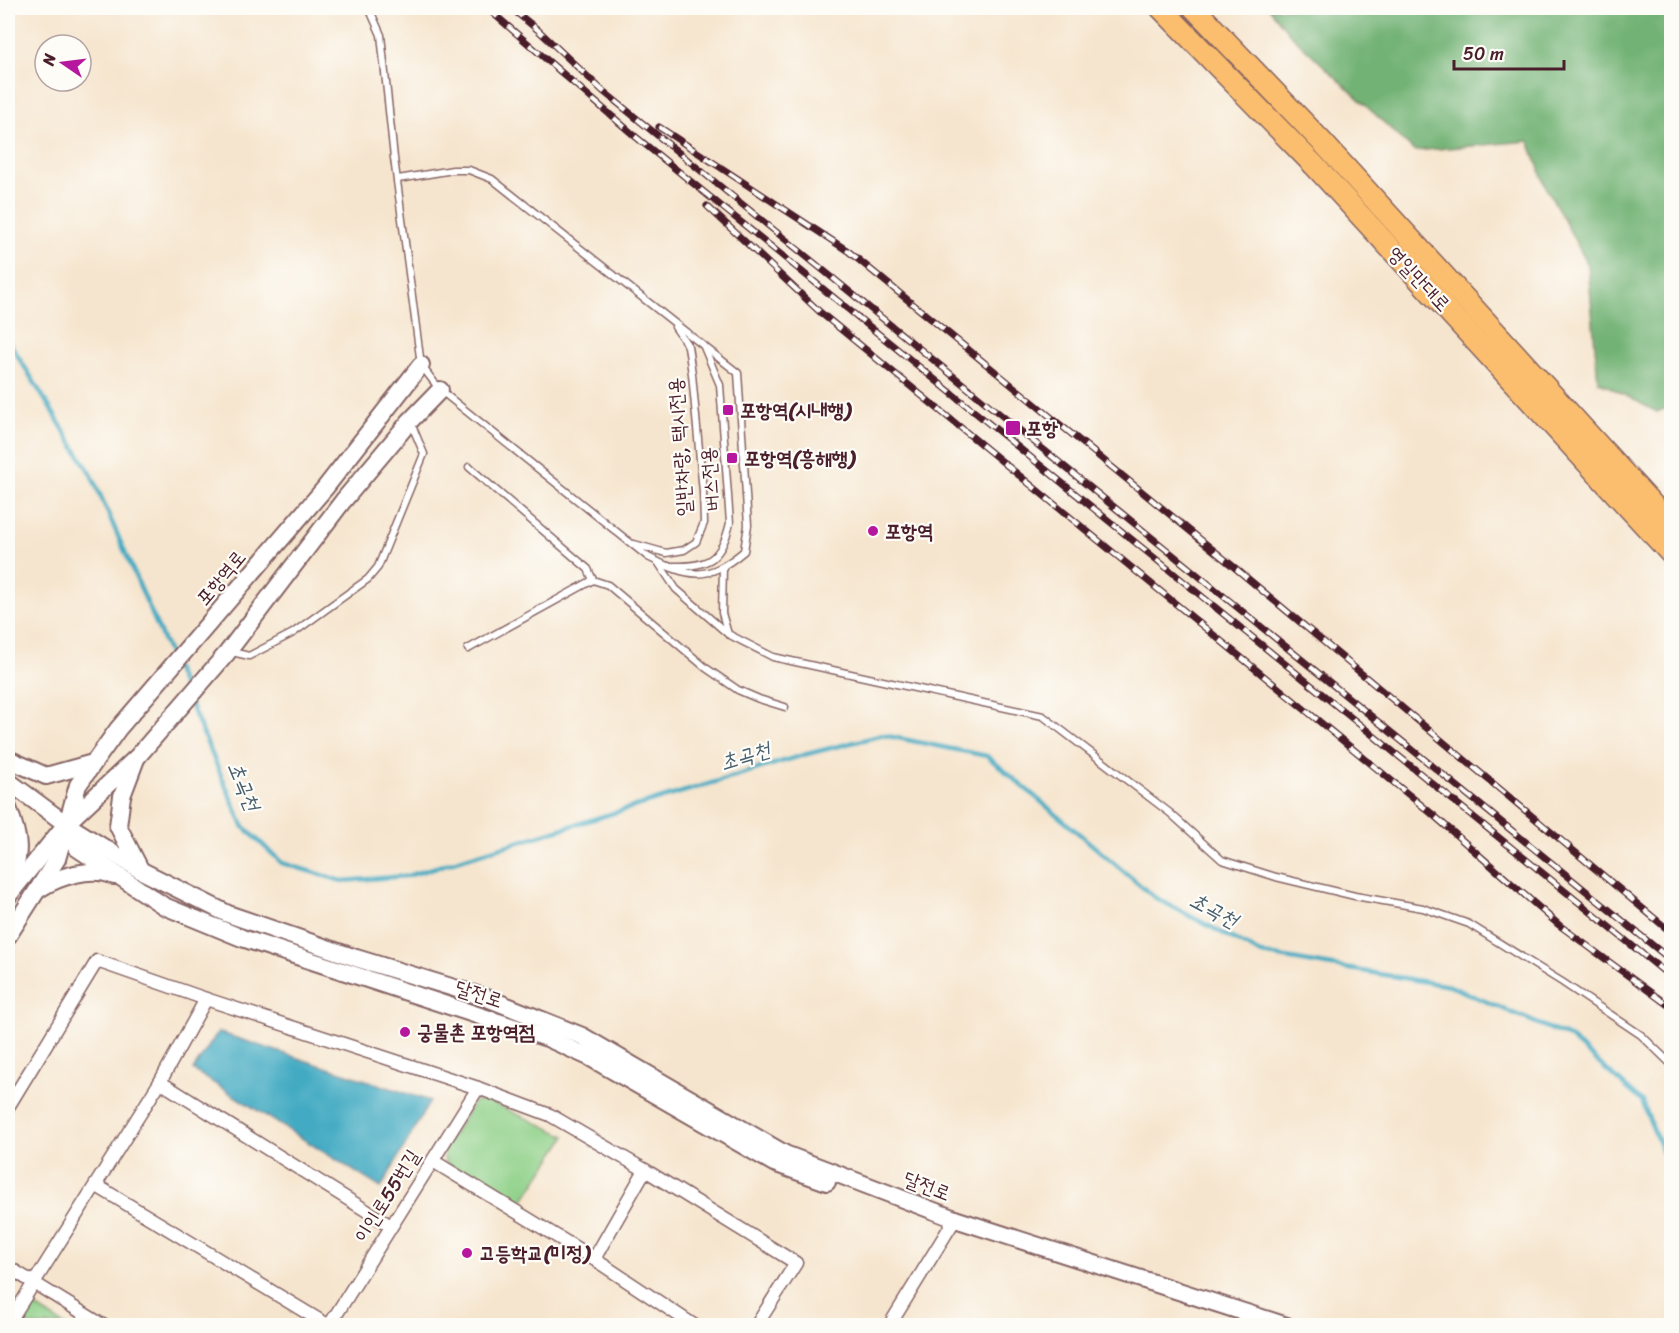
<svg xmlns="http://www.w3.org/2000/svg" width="1679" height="1333" font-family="Sriracha,'Poor Story',sans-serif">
<rect width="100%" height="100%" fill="#fdfcf7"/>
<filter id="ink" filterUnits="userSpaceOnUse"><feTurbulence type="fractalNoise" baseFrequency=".0167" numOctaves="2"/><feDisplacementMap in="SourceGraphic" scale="12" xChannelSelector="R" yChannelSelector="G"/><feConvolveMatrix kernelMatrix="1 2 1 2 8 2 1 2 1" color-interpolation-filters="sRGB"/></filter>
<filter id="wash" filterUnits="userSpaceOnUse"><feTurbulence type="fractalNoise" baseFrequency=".008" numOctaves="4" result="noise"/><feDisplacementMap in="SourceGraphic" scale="24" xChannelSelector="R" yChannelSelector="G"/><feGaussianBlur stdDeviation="1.35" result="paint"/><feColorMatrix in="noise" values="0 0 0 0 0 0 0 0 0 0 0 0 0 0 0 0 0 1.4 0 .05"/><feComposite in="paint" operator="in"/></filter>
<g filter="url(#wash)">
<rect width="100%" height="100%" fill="#f6e5ce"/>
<g fill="#8ed088" stroke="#6c785a" stroke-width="1.5">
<path d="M486,1100L566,1136L519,1207L445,1162L443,1151L474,1102Z"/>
<path d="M34,1306L64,1325L14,1326L24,1310Z"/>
</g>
<path fill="#72b274" stroke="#5e6850" stroke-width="1.5" d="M1269,8H1671V406L1657,412L1598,381L1588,265L1544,183L1529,141L1414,151L1289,33Z"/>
<path fill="#42aac2" stroke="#466476" stroke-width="1.5" d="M218,1032L430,1101L381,1188L193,1070Z"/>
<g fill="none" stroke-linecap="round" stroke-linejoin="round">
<g stroke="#42aac2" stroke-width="4.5">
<path d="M8,340L91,474L172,660"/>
<path d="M175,668L186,693"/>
<path d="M189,701L243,826L282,863L342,881L407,876L807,754L883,735L987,756L1154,897L1262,954L1450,986L1569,1037L1642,1101L1672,1176"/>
</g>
</g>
</g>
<g filter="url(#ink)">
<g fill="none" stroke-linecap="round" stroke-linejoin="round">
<g stroke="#866464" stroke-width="9">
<g id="service">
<path d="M369,8L381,35L394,158L421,365L440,390L648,557C690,578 707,582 744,551L748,525L738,373L492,179L469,170H453L398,179"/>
<path d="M469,467L588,569L593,580"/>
<path d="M634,544L666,553L684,550L696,542L704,523L703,492L692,374L688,346L675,327"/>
<path d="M658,562L676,589L728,634L773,657L1043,716L1170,813L1222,860L1276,877L1355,896L1423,908L1469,924L1562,982L1641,1035L1672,1065"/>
<path d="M668,566C707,567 721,562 730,523L720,385L704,347"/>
<path d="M723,567L722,613L728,634"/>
<path d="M468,649L593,580L608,585L706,668L738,690L759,699L785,707"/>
<path d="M232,652L249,656L293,633L368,579L378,567L424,454L411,423"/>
</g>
</g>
<g stroke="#866464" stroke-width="15">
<g id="minor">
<path d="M160,1082L391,1226"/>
<path d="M8,1107L97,961L206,999L478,1088L550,1115L645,1170L796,1263L756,1326"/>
<path d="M433,1161L594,1259L695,1326"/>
<path d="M97,1186L329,1326"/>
<path d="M594,1259L645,1170"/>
<path d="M8,1267L104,1326"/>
<path d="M8,1324L160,1082L206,999"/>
<path d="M329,1326L478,1088"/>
<path d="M889,1326L955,1219"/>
</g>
</g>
<g stroke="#866464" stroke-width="20">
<g id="tertiary">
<path d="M8,759L46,776L93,763"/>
<path d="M136,759L122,796L118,826L140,869"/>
<path d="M8,781L66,824L140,870L228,914L356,958L487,998L582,1036L785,1154L955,1219L1287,1326"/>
<path d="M8,808C21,841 20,850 12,885"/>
<path d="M66,825L77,848L164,906L242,938L547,1038L591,1058L774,1163L827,1182"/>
<path d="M39,889C59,876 92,866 114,876"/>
<path d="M8,896L66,824L138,756L227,653L343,501L410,421L440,390"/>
<path d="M8,936L57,859L78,785L118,729L325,488L421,365"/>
</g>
</g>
<g stroke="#866464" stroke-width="24">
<g id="trunk">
<path d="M1161,8L1314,165L1672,555"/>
<path d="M1194,8L1324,144L1672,526"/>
</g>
</g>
<use href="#service" stroke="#fff" stroke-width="6"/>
<use href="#minor" stroke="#fff" stroke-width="12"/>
<use href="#tertiary" stroke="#fff" stroke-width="16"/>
<use href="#trunk" stroke="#fbbe6e" stroke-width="21"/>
<g stroke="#4a1f2b" stroke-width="7">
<g id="rail">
<path d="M487,8L636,137L1672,978"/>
<path d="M511,8L538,30L603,91L1672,961"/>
<path d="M659,127L848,251L1234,567L1672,933"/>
<path d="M707,206L821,313L1431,813L1559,925L1672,1008"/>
</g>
</g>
<use href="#rail" stroke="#fdfcf7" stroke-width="4.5" stroke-dasharray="14" stroke-linecap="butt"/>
</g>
</g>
<g fill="#b5179e" stroke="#fdfcf7" stroke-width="2">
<rect x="722" y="404" width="12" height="12" rx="3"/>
<rect x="1005" y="420" width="16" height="16" rx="3"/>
<rect x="726" y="452" width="12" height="12" rx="3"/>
<circle cx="873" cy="531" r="6"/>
<circle cx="405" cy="1032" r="6"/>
<circle cx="467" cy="1253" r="6"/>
</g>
<g text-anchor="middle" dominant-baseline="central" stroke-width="4.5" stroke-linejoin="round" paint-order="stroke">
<g font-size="20" fill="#4a1f2b" stroke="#fdfcf7">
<text transform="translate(1419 279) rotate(47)">영일만대로</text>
<text transform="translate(680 447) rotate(-94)">일반차량, 택시전용</text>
<text transform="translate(710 479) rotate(-94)">버스전용</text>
<text transform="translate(221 578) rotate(-50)">포항역로</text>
<text transform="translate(479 994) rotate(18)">달전로</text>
<text transform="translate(927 1186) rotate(21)">달전로</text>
<text transform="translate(387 1196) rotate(-58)">이인로55번길</text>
</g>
<g font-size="20" font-weight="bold" fill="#4a1f2b" stroke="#fdfcf7" text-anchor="start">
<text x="740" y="410">포항역(시내행)</text>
<text x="1026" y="428">포항</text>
<text x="744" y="458">포항역(흥해행)</text>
<text x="885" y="531">포항역</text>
<text x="417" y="1032">궁물촌 포항역점</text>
<text x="479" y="1253">고등학교(미정)</text>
</g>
<g font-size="21" font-style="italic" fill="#465e6f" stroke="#fdfcf7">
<text transform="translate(745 756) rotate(-17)">초곡천</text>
<text transform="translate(244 786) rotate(67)">초곡천</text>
<text transform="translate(1214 910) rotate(28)">초곡천</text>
</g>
</g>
<rect width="1679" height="1333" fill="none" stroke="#fdfcf7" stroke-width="30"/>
<g transform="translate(63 63) rotate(284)"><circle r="28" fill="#fdfcf7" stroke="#b5a4a5" stroke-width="1.5"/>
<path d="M0-4.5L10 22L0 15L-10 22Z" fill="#b5179e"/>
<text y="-9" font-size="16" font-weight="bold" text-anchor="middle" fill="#4a1f2b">N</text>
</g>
<path d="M1454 60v9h110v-9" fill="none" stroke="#4a1f2b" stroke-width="3"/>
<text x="1463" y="60" font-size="18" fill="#4a1f2b" stroke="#fdfcf7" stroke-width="4.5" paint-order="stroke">50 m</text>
</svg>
